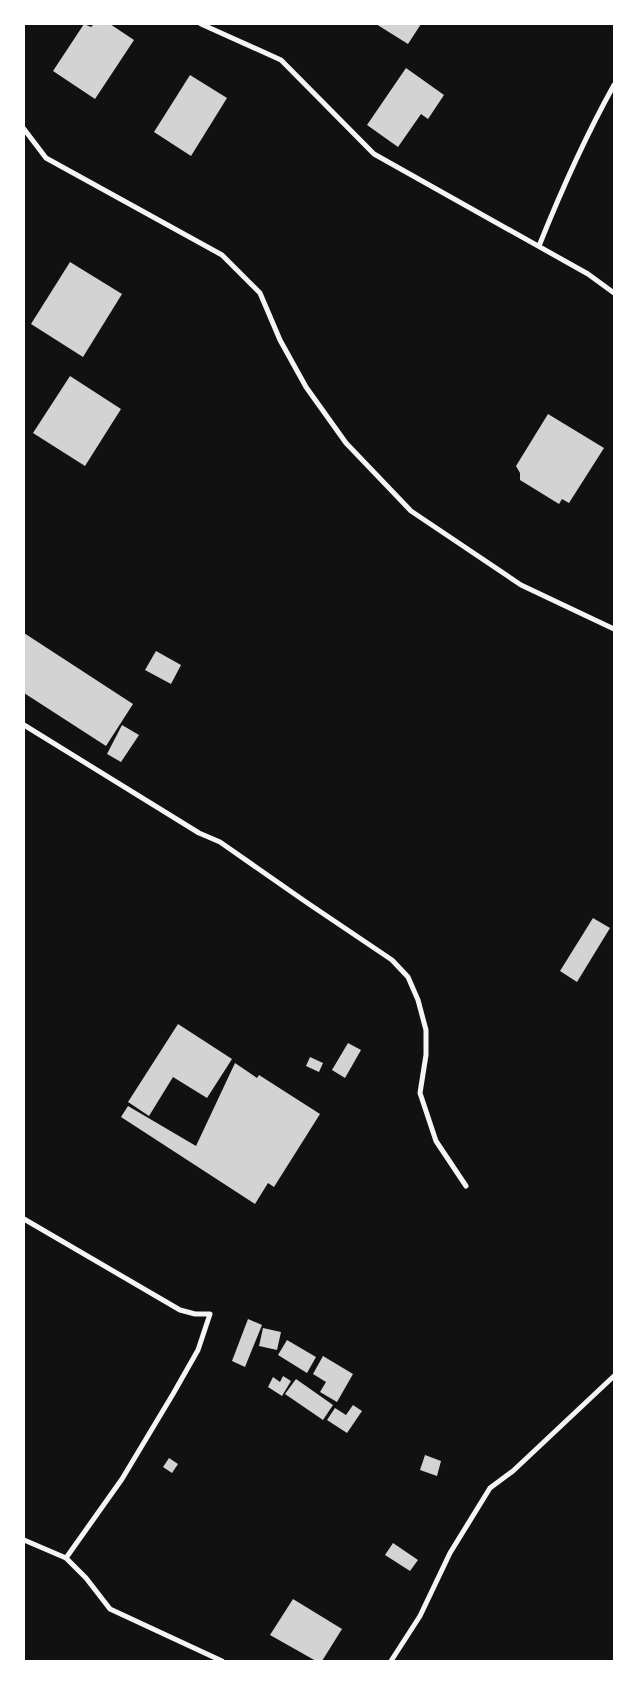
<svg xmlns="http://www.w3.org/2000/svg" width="638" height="1685" font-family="'Noto Sans',sans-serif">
<rect width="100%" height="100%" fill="#111"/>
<g fill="#d3d3d3">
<path d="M84,24L91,27L94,24H110L134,40L95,99L53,71Z"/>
<path d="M376,24H421L408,44Z"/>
<path d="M406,68L444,95L428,119L421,114L398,147L367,125Z"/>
<path d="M190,75L227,98L191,156L154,132Z"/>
<path d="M70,262L122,294L83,357L31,324Z"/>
<path d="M70,376L121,409L85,466L33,433Z"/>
<path d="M548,414L604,448L569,503L562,499L559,504L520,480V473L516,466Z"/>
<path d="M24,633L133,704L106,746L24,693Z"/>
<path d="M156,651L181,665L171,684L145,670Z"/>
<path d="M122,725L139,735L121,762L107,754Z"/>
<path d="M593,918L610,928L577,982L560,971Z"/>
<path d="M178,1024L232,1059L207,1098L173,1077L149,1116L128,1102Z"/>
<path d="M348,1043L361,1050L345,1078L332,1070Z"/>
<path d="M310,1057L323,1063L319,1072L306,1066Z"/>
<path d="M235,1063L257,1078L259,1075L320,1114L274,1187L268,1183L255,1204L121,1117L128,1106L196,1146Z"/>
<path d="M248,1319L262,1325L245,1367L232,1361Z"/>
<path d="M263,1328L281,1332L277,1350L259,1346Z"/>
<path d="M287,1340L316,1357L307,1373L278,1355Z"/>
<path d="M323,1356L353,1374L337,1402L320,1392L326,1382L313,1374Z"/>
<path d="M283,1376L291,1381L282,1396L268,1387L273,1377L280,1382Z"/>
<path d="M296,1379L333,1405L323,1420L285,1394Z"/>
<path d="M353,1405L362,1411L347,1433L327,1420L335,1408L346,1415Z"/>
<path d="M425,1455L441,1461L437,1476L420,1470Z"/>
<path d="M169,1458L178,1464L172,1473L163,1467Z"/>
<path d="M393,1543L418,1560L410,1571L385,1555Z"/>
<path d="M293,1599L342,1629L322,1661H316L270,1635Z"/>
</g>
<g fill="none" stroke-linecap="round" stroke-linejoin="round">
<g stroke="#f5f5f5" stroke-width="5">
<path d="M201,24L281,60L374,154L588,274L614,293"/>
<path d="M24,129L46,158L222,255L260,293L280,340L306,387L346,443L411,511L521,585L614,629"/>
<path d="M539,246C561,191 585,137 614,85"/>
<path d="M24,725L199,833L220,842L306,902L392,960L408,977L418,1000L426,1030V1055L420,1093L436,1141L466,1186"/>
<path d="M24,1219L180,1310L195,1314H210L198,1350L173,1394L122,1479L66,1558"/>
<path d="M24,1540L66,1558L86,1578L110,1609L222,1661"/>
<path d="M391,1661L420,1616L450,1553L490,1488L513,1471L614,1376"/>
</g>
</g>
<rect width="638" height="1685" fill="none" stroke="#ffffff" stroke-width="50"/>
</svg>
